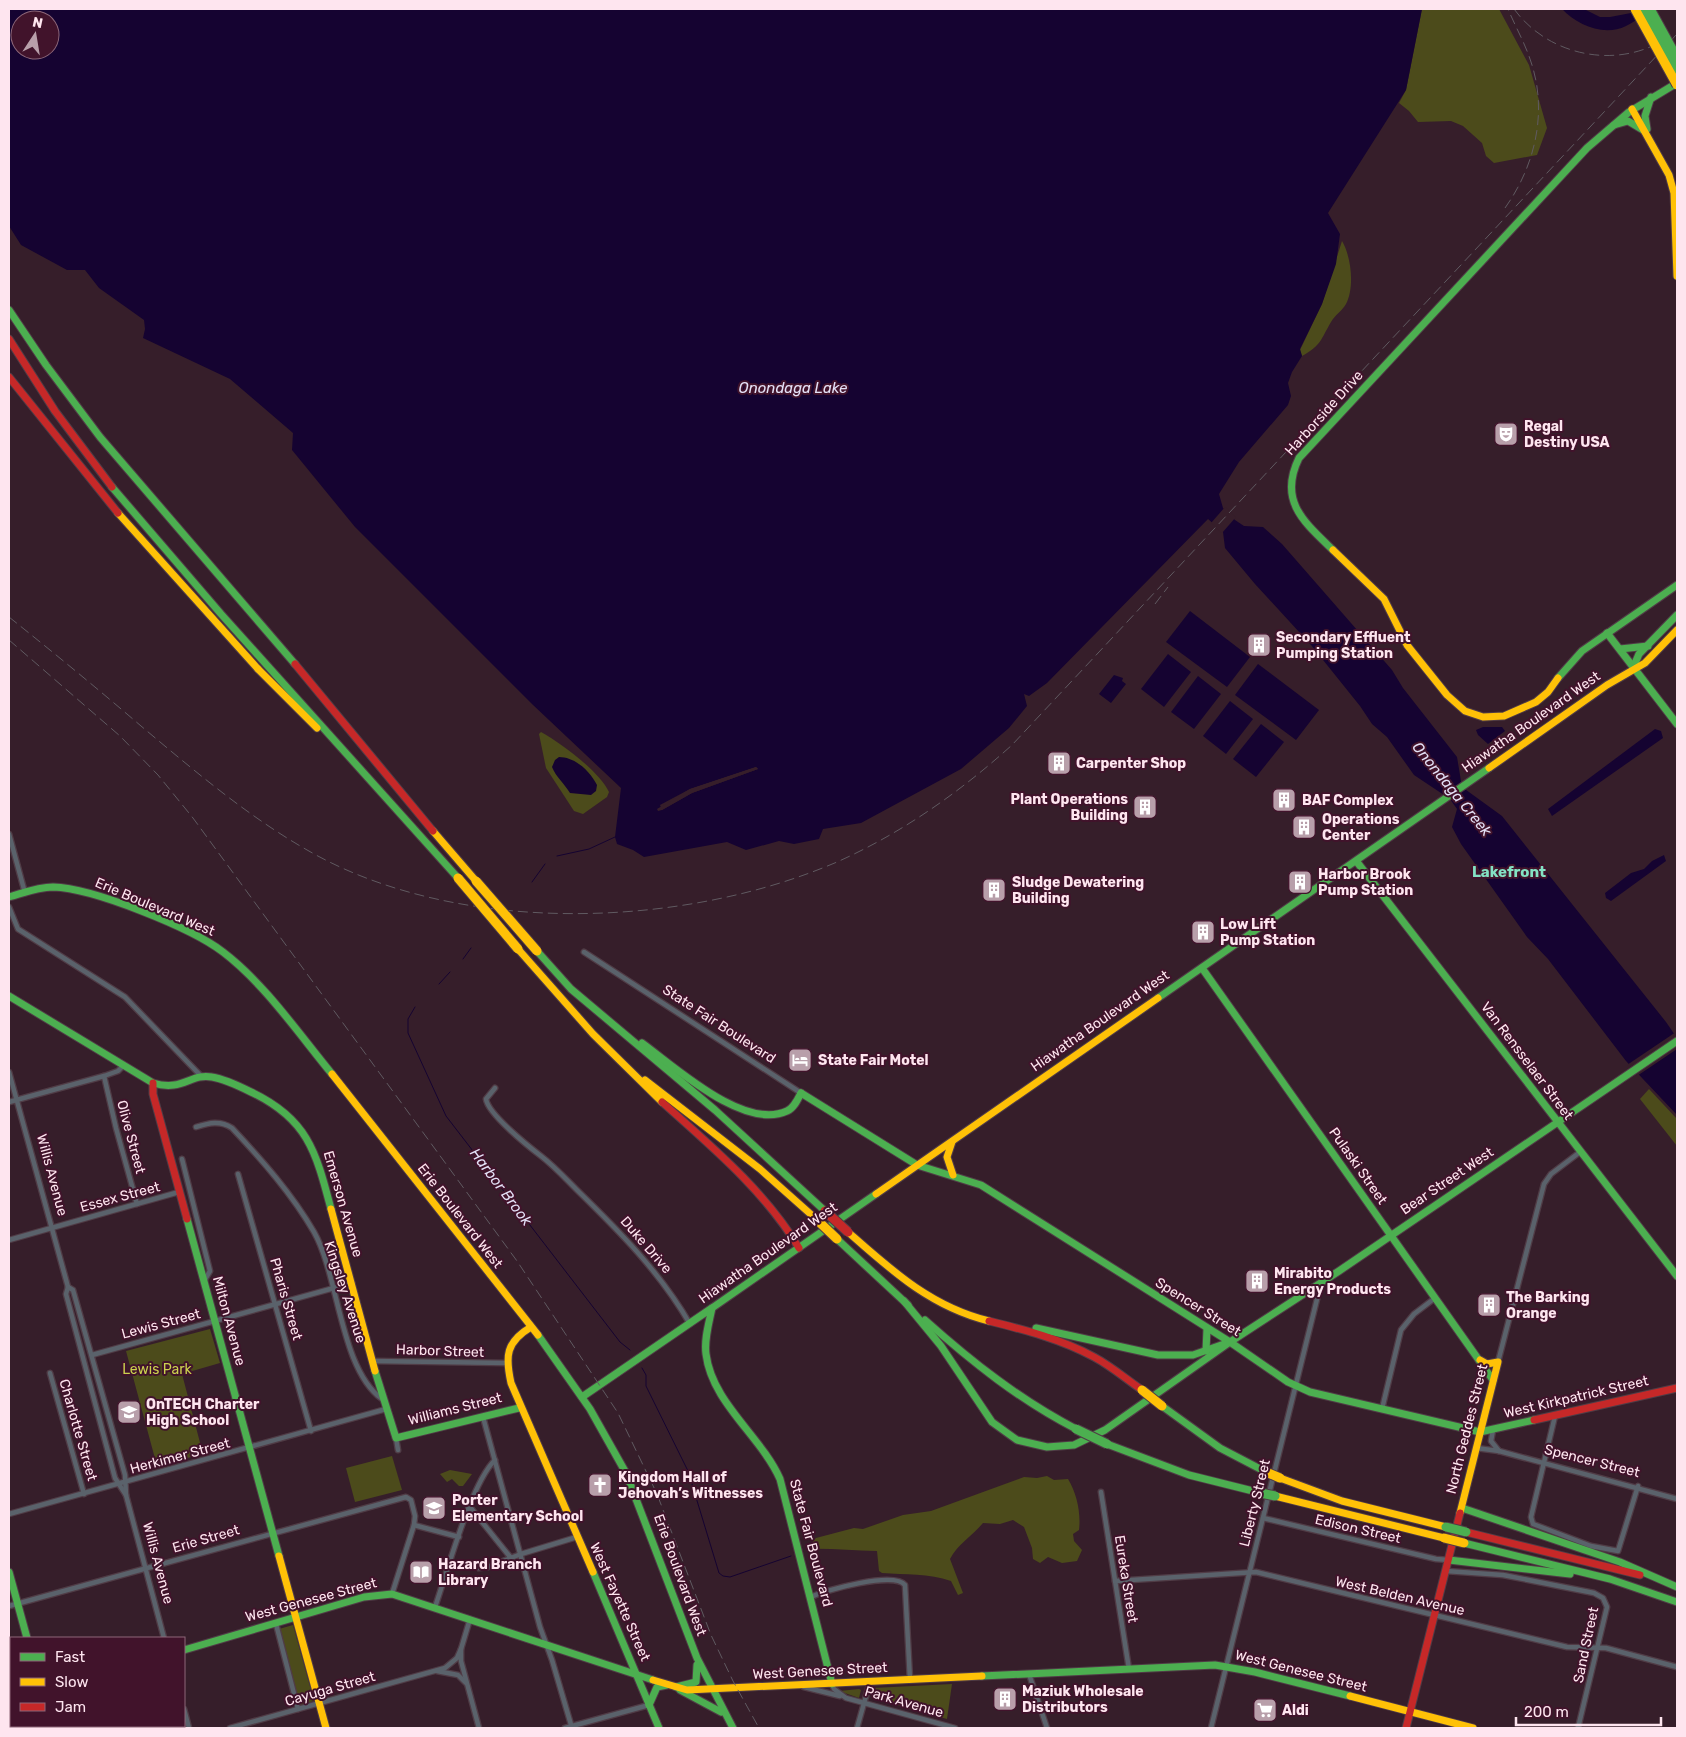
<svg xmlns="http://www.w3.org/2000/svg" width="1686" height="1737" font-family="Rubik,sans-serif">
<rect width="100%" height="100%" fill="#361e2a"/>
<g fill="#4c4b1b">
<path d="M1422,9H1499L1529,65L1547,128L1537,155L1494,163L1486,156L1482,143L1463,126L1451,121L1418,122L1409,111L1399,103L1406,90Z"/>
<path d="M1342,241C1351,256 1355,287 1346,304C1342,311 1335,315 1331,322C1321,339 1321,346 1302,356L1300,350L1322,304Z"/>
<path d="M541,732C562,744 599,771 609,792L607,797L583,814L574,811L546,768L539,734Z"/>
<path d="M1649,1089L1677,1119V1146L1640,1099Z"/>
<path d="M210,1329L220,1363L182,1374L203,1454L157,1466L126,1351Z"/>
<path d="M392,1456L402,1490L355,1502L346,1468Z"/>
<path d="M450,1470L472,1474L463,1486H459L452,1479L447,1482L440,1474Z"/>
<path d="M1047,1476L1054,1480L1068,1479C1077,1494 1081,1513 1079,1530L1073,1534L1074,1541L1082,1550L1077,1561L1062,1563L1048,1557L1040,1563L1033,1559L1032,1548L1024,1527L1013,1520L1000,1524L983,1523C972,1536 958,1544 950,1559L963,1593L958,1595L951,1581C929,1573 905,1575 882,1573L879,1571L877,1551C853,1551 830,1548 806,1549L816,1538L854,1528L863,1529L903,1515L931,1511L1024,1477L1037,1478Z"/>
<path d="M293,1625L314,1701L300,1705L279,1629Z"/>
<path d="M952,1684L947,1719L887,1702L872,1693L873,1688Z"/>
<path d="M859,1689L861,1690L859,1698L839,1691Z"/>
</g>
<g fill="#150331" fill-rule="evenodd">
<path d="M9,9H1422L1406,90L1328,213L1340,234L1336,264L1322,304L1300,349L1302,356L1292,372L1288,383L1291,396L1288,405L1239,462L1219,494L1223,508L1235,520L1244,526L1263,527L1282,544L1392,670L1403,688L1457,757L1462,787L1502,816L1666,1022L1677,1038V1115L1626,1061L1548,959L1527,937L1461,844L1452,827L1457,809L1450,799L1414,775L1387,737L1372,724L1360,706L1311,645L1255,584L1225,548L1223,532L1208,519L1047,683L1029,696L1024,694L1027,706L1009,728L961,769L861,823L823,829L819,839L794,844L779,841L746,850L727,842L644,857L633,850L617,844L615,837L621,788L532,704L355,527L292,450L293,433L230,379L143,338L145,329L144,320L99,288L85,270H67L21,245L9,226ZM20,20H50V50H20ZM756,767L758,769L692,793L662,810L660,805L690,789Z"/>
<path d="M1562,9H1584L1600,17H1610L1652,9C1644,14 1635,22 1626,26C1604,37 1577,25 1562,9Z"/>
<path d="M1190,611L1250,657L1227,687L1166,642Z"/>
<path d="M1168,654L1191,672L1164,707L1141,689Z"/>
<path d="M1258,664L1319,710L1296,740L1235,695Z"/>
<path d="M1114,675L1123,678L1122,681L1126,684L1111,703L1099,694Z"/>
<path d="M1198,676L1221,694L1194,729L1171,712Z"/>
<path d="M1230,701L1253,719L1226,754L1203,736Z"/>
<path d="M1261,724L1284,742L1256,777L1233,759Z"/>
<path d="M1483,727H1502L1505,731L1488,744L1478,735L1476,730Z"/>
<path d="M1655,729L1661,731L1663,738L1552,816L1548,809Z"/>
<path d="M559,757C575,757 590,771 597,785L596,791L591,795L570,793C564,783 556,777 552,767L555,760Z"/>
<path d="M1664,855L1666,861L1611,901L1606,898L1605,893L1631,873L1644,869L1652,861Z"/>
</g>
<g fill="#361e2a">
<path d="M1225,507L1236,517L1222,533L1211,523Z"/>
<path d="M756,767L758,769L692,793L662,810L658,811L657,809L690,789Z"/>
<path d="M1676,1032L1677,1049L1637,1076L1627,1065Z"/>
</g>
<g fill="none" stroke-linecap="round" stroke-linejoin="round">
<g stroke="#150331" stroke-width="1">
<path d="M557,856L589,849L615,837"/>
<path d="M532,882L545,864"/>
<path d="M463,959L471,948"/>
<path d="M439,984L450,972"/>
<path d="M415,1007L408,1019V1033L446,1116L620,1342L630,1350"/>
<path d="M642,1368L646,1375V1386L688,1471L719,1573L723,1576L730,1577L791,1556"/>
</g>
<g stroke="#503c46" stroke-width="7">
<g id="street">
<path d="M9,834L25,893"/>
<path d="M9,907L18,929L125,997L201,1076"/>
<path d="M584,952L801,1093"/>
<path d="M9,1072L68,1287L66,1294L115,1478L126,1495"/>
<path d="M104,1076L116,1128L137,1204"/>
<path d="M495,1088L486,1099C488,1114 528,1146 541,1156C554,1166 565,1178 577,1190C619,1231 660,1272 690,1324"/>
<path d="M9,1102L104,1076L118,1071L123,1066"/>
<path d="M196,1127C209,1123 220,1120 232,1128C262,1160 292,1194 314,1232C339,1276 340,1369 382,1399"/>
<path d="M182,1159L210,1271L204,1281"/>
<path d="M238,1174L311,1431"/>
<path d="M9,1240L179,1192"/>
<path d="M68,1287L73,1290L125,1475L126,1495L164,1638"/>
<path d="M92,1355L352,1283"/>
<path d="M373,1361L507,1363"/>
<path d="M1498,1362L1544,1184L1551,1174L1580,1152"/>
<path d="M50,1373L84,1494"/>
<path d="M1382,1409L1401,1330L1414,1314L1435,1298"/>
<path d="M1555,1416L1531,1517L1533,1524L1591,1546L1618,1551L1638,1486"/>
<path d="M483,1417L540,1627L552,1660L572,1728"/>
<path d="M1493,1430L1491,1441L1499,1451"/>
<path d="M396,1438L398,1450"/>
<path d="M1476,1448L1499,1451L1677,1499"/>
<path d="M1101,1492L1129,1669"/>
<path d="M470,1507L511,1558"/>
<path d="M9,1514L386,1409"/>
<path d="M1263,1518L1436,1559L1449,1560"/>
<path d="M414,1525L459,1537"/>
<path d="M479,1568L488,1567L521,1554L577,1537"/>
<path d="M1446,1571L1503,1575L1594,1593L1603,1598L1607,1607L1578,1728"/>
<path d="M1115,1581L1256,1572L1567,1647L1606,1648L1677,1667"/>
<path d="M811,1597C826,1590 894,1571 905,1585L910,1680"/>
<path d="M9,1606L406,1497L411,1500L415,1516L414,1525L392,1594"/>
<path d="M435,1607C447,1573 471,1483 495,1460"/>
<path d="M470,1619L461,1649V1661L479,1728"/>
<path d="M276,1624L298,1709"/>
<path d="M437,1671L458,1675L466,1683"/>
<path d="M1029,1674L1047,1728"/>
<path d="M832,1684L834,1689L846,1698L955,1728"/>
<path d="M804,1687L840,1696"/>
<path d="M184,1709L189,1728"/>
<path d="M230,1728L445,1668L457,1658L461,1649"/>
<path d="M565,1728L649,1705"/>
<path d="M857,1728L870,1682"/>
<path d="M1211,1728L1321,1283"/>
</g>
</g>
<g stroke="#503c46" stroke-width="9">
<g id="fast">
<path d="M1614,125L1628,121L1643,130"/>
<path d="M1647,129L1645,116L1651,97"/>
<path d="M9,310L46,365L100,437L295,664"/>
<path d="M112,487L221,614L458,878"/>
<path d="M1333,550C1304,522 1278,501 1299,458L1587,148L1629,112L1677,83"/>
<path d="M1607,633L1677,724"/>
<path d="M1620,649L1648,646"/>
<path d="M1633,668L1639,654L1677,615"/>
<path d="M1558,678L1582,651L1677,585"/>
<path d="M1357,862L1677,1276"/>
<path d="M9,897C23,893 38,887 53,887C93,888 192,928 223,952C264,983 299,1034 332,1074"/>
<path d="M537,951L571,989L715,1110L825,1211"/>
<path d="M1202,968L1493,1380"/>
<path d="M9,996L153,1083C183,1092 190,1073 212,1077C225,1079 239,1086 251,1092C308,1119 316,1152 331,1209"/>
<path d="M1158,998L1489,768"/>
<path d="M642,1043C675,1067 744,1131 787,1111C794,1108 798,1099 801,1093"/>
<path d="M801,1093L917,1165"/>
<path d="M917,1165L981,1185L1230,1342L1288,1382L1310,1392L1480,1432L1534,1420"/>
<path d="M187,1219L279,1556"/>
<path d="M837,1239L908,1305"/>
<path d="M904,1301L941,1346L992,1422L1017,1440L1047,1447L1074,1445L1105,1430L1230,1342"/>
<path d="M925,1320C972,1362 1020,1400 1076,1429"/>
<path d="M1036,1328L1158,1355H1193L1227,1343"/>
<path d="M538,1335L590,1409L626,1473L697,1658L733,1728"/>
<path d="M1230,1342L1339,1271L1677,1041"/>
<path d="M1206,1351L1207,1329"/>
<path d="M375,1371L396,1438L519,1408"/>
<path d="M582,1397L712,1308"/>
<path d="M1162,1406L1220,1448L1266,1472"/>
<path d="M1107,1444L1189,1475L1261,1493"/>
<path d="M1462,1508L1620,1562L1677,1587"/>
<path d="M1464,1543L1610,1579L1677,1602"/>
<path d="M1449,1560L1570,1574"/>
<path d="M9,1572L27,1638"/>
<path d="M593,1572L659,1728"/>
<path d="M184,1650L364,1597L392,1594L653,1680"/>
<path d="M982,1676L1215,1665L1255,1672L1350,1696"/>
<path d="M832,1684L780,1479C761,1436 712,1403 706,1354C704,1339 709,1323 712,1308L876,1194"/>
<path d="M676,1687L696,1682L697,1665"/>
<path d="M680,1690L721,1712"/>
<path d="M649,1705L657,1687L667,1685"/>
<path d="M51,1726L52,1728"/>
</g>
</g>
<g stroke="#503c46" stroke-width="9">
<g id="slow">
<path d="M1632,109L1669,175L1674,193L1677,276"/>
<path d="M118,513L258,669"/>
<path d="M1333,550L1384,599L1407,645L1447,695L1465,711L1483,717L1504,716L1536,702L1548,692L1558,678"/>
<path d="M258,669L317,728"/>
<path d="M1489,768L1607,685L1645,663L1677,630"/>
<path d="M433,831L476,881"/>
<path d="M518,949L593,1034L662,1102"/>
<path d="M332,1074L538,1335"/>
<path d="M645,1080L760,1169L815,1218"/>
<path d="M952,1142L947,1157L953,1175"/>
<path d="M876,1194L1158,998"/>
<path d="M331,1209L375,1371"/>
<path d="M848,1232C891,1270 931,1307 989,1321"/>
<path d="M531,1327C506,1342 505,1356 511,1383L593,1572"/>
<path d="M1280,1478L1342,1501L1446,1527"/>
<path d="M1275,1496L1444,1538"/>
<path d="M1460,1513L1498,1362L1487,1364L1480,1360"/>
<path d="M279,1556L326,1728"/>
<path d="M653,1680L687,1690L982,1676"/>
<path d="M1350,1696L1473,1728"/>
<path d="M9,1698L11,1697"/>
</g>
</g>
<g stroke="#503c46" stroke-width="9">
<g id="jam">
<path d="M9,339L55,411L112,487"/>
<path d="M9,377L118,513"/>
<path d="M295,664L433,831"/>
<path d="M153,1083V1094L187,1219"/>
<path d="M662,1102C711,1146 765,1191 799,1248"/>
<path d="M989,1321C1025,1330 1061,1339 1094,1357C1111,1366 1126,1379 1142,1390"/>
<path d="M1534,1420L1677,1388"/>
<path d="M1466,1532L1640,1575"/>
<path d="M1406,1728L1460,1513"/>
</g>
</g>
<use href="#street" stroke="#5a626b" stroke-width="4.5"/>
<use href="#fast" stroke="#4caf50" stroke-width="7"/>
<use href="#slow" stroke="#ffc107" stroke-width="7"/>
<use href="#jam" stroke="#c62828" stroke-width="7"/>
<g stroke="#605a61" stroke-width="1" stroke-dasharray="10 5" stroke-linecap="butt">
<path d="M1514,9C1549,57 1620,71 1670,36"/>
<path d="M1505,208C1535,166 1548,112 1531,62C1525,43 1515,26 1508,9"/>
<path d="M1155,604L1168,587"/>
<path d="M9,617C54,653 98,689 141,726C197,773 252,820 316,855C465,936 684,928 837,862C902,833 960,792 1012,745L1677,34"/>
<path d="M9,640L120,736L158,775L193,818L517,1261L618,1413L657,1494L711,1635L733,1681L759,1728"/>
</g>
<g stroke="#503c46" stroke-width="11" stroke-linecap="butt">
<g id="fast-bridge">
<path d="M1643,9L1677,71"/>
<path d="M1650,9L1677,58"/>
<path d="M1076,1429L1107,1444"/>
<path d="M1261,1493L1275,1496"/>
<path d="M1446,1527L1466,1532"/>
</g>
</g>
<g stroke="#503c46" stroke-width="11" stroke-linecap="butt">
<g id="slow-bridge">
<path d="M1635,9L1677,85"/>
<path d="M458,878L518,949"/>
<path d="M476,881L537,951"/>
<path d="M815,1218L837,1239"/>
<path d="M1142,1390L1162,1406"/>
<path d="M1266,1472L1280,1478"/>
<path d="M1444,1538L1464,1543"/>
</g>
</g>
<g stroke="#503c46" stroke-width="11" stroke-linecap="butt">
<path id="jam-bridge" d="M825,1211L848,1232"/>
</g>
<use href="#fast-bridge" stroke="#4caf50" stroke-width="9"/>
<use href="#slow-bridge" stroke="#ffc107" stroke-width="9"/>
<use href="#jam-bridge" stroke="#c62828" stroke-width="9"/>
</g>
<defs>
<g id="theatre-square" transform="scale(1.25)"><rect x="-9" y="-9" width="18" height="18" rx="4" fill="#b89faa" stroke="#41132b"/><path d="M-5-5.5Q0-4 5-5.5V0Q5 5 0 6Q-5 5-5 0ZM-3.3-2.5H-1v1.5H-3.3ZM1-2.5H3.3v1.5H1ZM-2.8 1Q0 5.5 2.8 1Z" fill="#fff"/></g>
<g id="building-square" transform="scale(1.25)"><rect x="-9" y="-9" width="18" height="18" rx="4" fill="#b89faa" stroke="#41132b"/><path d="M-4-6H4V6H1V3H-1V6H-4ZM-2.5-4.3h1.7v1.8h-1.7ZM.8-4.3h1.7v1.8H.8ZM-2.5-1h1.7V.8h-1.7ZM.8-1h1.7V.8H.8Z" fill="#fff"/></g>
<g id="hotel-square" transform="scale(1.25)"><rect x="-9" y="-9" width="18" height="18" rx="4" fill="#b89faa" stroke="#41132b"/><path d="M-6-4.5h1.5V1H6V5H4.5V3h-9V5H-6ZM-4 0a1.8 1.8 0 1 1 3.6 0ZM.5 0V-2.5h3Q6-2.5 6 0Z" fill="#fff"/></g>
<g id="school-square" transform="scale(1.25)"><rect x="-9" y="-9" width="18" height="18" rx="4" fill="#b89faa" stroke="#41132b"/><path d="M0-5L7-2L0 1L-7-2ZM-4 1L0 2.5L4 1V4Q0 6-4 4Z" fill="#fff"/></g>
<g id="church-square" transform="scale(1.25)"><rect x="-9" y="-9" width="18" height="18" rx="4" fill="#b89faa" stroke="#41132b"/><path d="M-1.2-6h2.4v3.5h3.3v2.4h-3.3V6h-2.4V-.1h-3.3v-2.4h3.3Z" fill="#fff"/></g>
<g id="library-square" transform="scale(1.25)"><rect x="-9" y="-9" width="18" height="18" rx="4" fill="#b89faa" stroke="#41132b"/><path d="M-6-4Q-3-5.5-.7-3.5V5Q-3 3-6 4ZM6-4Q3-5.5 .7-3.5V5Q3 3 6 4Z" fill="#fff"/></g>
<g id="supermarket-square" transform="scale(1.25)"><rect x="-9" y="-9" width="18" height="18" rx="4" fill="#b89faa" stroke="#41132b"/><path d="M-6-5.5h2.5l.6 2H6L4.5 2H-2.5L-4.4-4H-6ZM-1.5 3.2a1.3 1.3 0 1 0 .1 0ZM3 3.2a1.3 1.3 0 1 0 .1 0Z" fill="#fff"/></g>
</defs>
<g fill-rule="evenodd">
<use href="#theatre-square" x="1506" y="434"/>
<use href="#building-square" x="1259" y="645"/>
<use href="#building-square" x="1059" y="763"/>
<use href="#building-square" x="1284" y="800"/>
<use href="#building-square" x="1145" y="807"/>
<use href="#building-square" x="1304" y="827"/>
<use href="#building-square" x="1300" y="882"/>
<use href="#building-square" x="994" y="890"/>
<use href="#building-square" x="1203" y="932"/>
<use href="#hotel-square" x="800" y="1060"/>
<use href="#building-square" x="1257" y="1281"/>
<use href="#building-square" x="1489" y="1305"/>
<use href="#school-square" x="129" y="1412"/>
<use href="#church-square" x="600" y="1485"/>
<use href="#school-square" x="434" y="1508"/>
<use href="#library-square" x="421" y="1572"/>
<use href="#building-square" x="1005" y="1699"/>
<use href="#supermarket-square" x="1265" y="1710"/>
</g>
<g text-anchor="middle" dominant-baseline="central" stroke-width="4" stroke-linejoin="round" paint-order="stroke">
<g font-size="14" fill="#fee5ef" stroke="#41132b">
<text transform="translate(1324 413) rotate(-48)">Harborside Drive</text>
<text transform="translate(1531 722) rotate(-35)">Hiawatha Boulevard West</text>
<text transform="translate(155 907) rotate(23)">Erie Boulevard West</text>
<text transform="translate(1100 1021) rotate(-35)">Hiawatha Boulevard West</text>
<text transform="translate(719 1024) rotate(33)">State Fair Boulevard</text>
<text transform="translate(1527 1061) rotate(53)">Van Rensselaer Street</text>
<text transform="translate(131 1137) rotate(75)">Olive Street</text>
<text transform="translate(1358 1166) rotate(55)">Pulaski Street</text>
<text transform="translate(52 1175) rotate(75)">Willis Avenue</text>
<text transform="translate(1447 1181) rotate(-34)">Bear Street West</text>
<text transform="translate(120 1197) rotate(-15)">Essex Street</text>
<text transform="translate(343 1204) rotate(74)">Emerson Avenue</text>
<text transform="translate(460 1216) rotate(52)">Erie Boulevard West</text>
<text transform="translate(646 1245) rotate(49)">Duke Drive</text>
<text transform="translate(768 1253) rotate(-35)">Hiawatha Boulevard West</text>
<text transform="translate(345 1292) rotate(72)">Kingsley Avenue</text>
<text transform="translate(286 1299) rotate(74)">Pharis Street</text>
<text transform="translate(1198 1307) rotate(32)">Spencer Street</text>
<text transform="translate(229 1321) rotate(75)">Milton Avenue</text>
<text transform="translate(161 1324) rotate(-15)">Lewis Street</text>
<text transform="translate(440 1351) rotate(2)">Harbor Street</text>
<text transform="translate(1576 1397) rotate(-13)">West Kirkpatrick Street</text>
<text transform="translate(455 1409) rotate(-14)">Williams Street</text>
<text transform="translate(1467 1429) rotate(-76)">North Geddes Street</text>
<text transform="translate(78 1430) rotate(74)">Charlotte Street</text>
<text transform="translate(180 1456) rotate(-15)">Herkimer Street</text>
<text transform="translate(1592 1461) rotate(14)">Spencer Street</text>
<text transform="translate(1255 1503) rotate(-76)">Liberty Street</text>
<text transform="translate(1358 1529) rotate(13)">Edison Street</text>
<text transform="translate(206 1539) rotate(-16)">Erie Street</text>
<text transform="translate(811 1543) rotate(75)">State Fair Boulevard</text>
<text transform="translate(158 1563) rotate(75)">Willis Avenue</text>
<text transform="translate(680 1575) rotate(70)">Erie Boulevard West</text>
<text transform="translate(1126 1579) rotate(81)">Eureka Street</text>
<text transform="translate(1400 1596) rotate(13)">West Belden Avenue</text>
<text transform="translate(311 1600) rotate(-15)">West Genesee Street</text>
<text transform="translate(620 1602) rotate(66)">West Fayette Street</text>
<text transform="translate(1586 1645) rotate(-78)">Sand Street</text>
<text transform="translate(820 1671) rotate(-3)">West Genesee Street</text>
<text transform="translate(1301 1671) rotate(14)">West Genesee Street</text>
<text transform="translate(330 1689) rotate(-16)">Cayuga Street</text>
<text transform="translate(904 1702) rotate(16)">Park Avenue</text>
</g>
<g font-size="14" font-weight="bold" fill="#fee5ef" stroke="#41132b" text-anchor="start">
<text x="1524" y="426">Regal<tspan x="1524" dy="16">Destiny USA</tspan></text>
<text x="1276" y="637">Secondary Effluent<tspan x="1276" dy="16">Pumping Station</tspan></text>
<text x="1076" y="763">Carpenter Shop</text>
<text x="1128" y="799" text-anchor="end">Plant Operations<tspan x="1128" dy="16">Building</tspan></text>
<text x="1302" y="800">BAF Complex</text>
<text x="1322" y="819">Operations<tspan x="1322" dy="16">Center</tspan></text>
<text x="1318" y="874">Harbor Brook<tspan x="1318" dy="16">Pump Station</tspan></text>
<text x="1012" y="882">Sludge Dewatering<tspan x="1012" dy="16">Building</tspan></text>
<text x="1220" y="924">Low Lift<tspan x="1220" dy="16">Pump Station</tspan></text>
<text x="818" y="1060">State Fair Motel</text>
<text x="1274" y="1273">Mirabito<tspan x="1274" dy="16">Energy Products</tspan></text>
<text x="1506" y="1297">The Barking<tspan x="1506" dy="16">Orange</tspan></text>
<text x="146" y="1404">OnTECH Charter<tspan x="146" dy="16">High School</tspan></text>
<text x="618" y="1477">Kingdom Hall of<tspan x="618" dy="16">Jehovah’s Witnesses</tspan></text>
<text x="452" y="1500">Porter<tspan x="452" dy="16">Elementary School</tspan></text>
<text x="438" y="1564">Hazard Branch<tspan x="438" dy="16">Library</tspan></text>
<text x="1022" y="1691">Maziuk Wholesale<tspan x="1022" dy="16">Distributors</tspan></text>
<text x="1282" y="1710">Aldi</text>
</g>
<g font-size="14" fill="#cbd14f" stroke="#41132b">
<text x="157" y="1369">Lewis Park</text>
</g>
<g font-size="15" font-style="italic" fill="#e4e1f7" stroke="#41132b">
<text x="793" y="388">Onondaga Lake</text>
<text transform="translate(1452 789) rotate(51)">Onondaga Creek</text>
<text transform="translate(501 1187) rotate(53)">Harbor Brook</text>
</g>
<g font-size="15" font-weight="bold" fill="#84e2c4" stroke="#41132b">
<text x="1509" y="872">Lakefront</text>
</g>
</g>
<rect width="1686" height="1737" fill="none" stroke="#fee5ef" stroke-width="20"/>
<rect x="10" y="1637" width="175" height="90" fill="#41132b" stroke="#8d6779"/>
<rect x="20" y="1653" width="25" height="8" fill="#4caf50" stroke="#8d6779"/>
<text x="55" y="1662" font-size="15" fill="#fee5ef">Fast</text>
<rect x="20" y="1678" width="25" height="8" fill="#ffc107" stroke="#8d6779"/>
<text x="55" y="1687" font-size="15" fill="#fee5ef">Slow</text>
<rect x="20" y="1703" width="25" height="8" fill="#c62828" stroke="#8d6779"/>
<text x="55" y="1712" font-size="15" fill="#fee5ef">Jam</text>
<g transform="translate(35 35) rotate(12)"><circle r="24" fill="#41132b" stroke="#8d6779"/>
<path d="M0-4L9 19L0 12L-9 19Z" fill="#b89faa"/>
<text y="-8" font-size="14" font-weight="bold" text-anchor="middle" fill="#fee5ef">N</text>
</g>
<path d="M1516 1717v8h145v-8" fill="none" stroke="#fee5ef" stroke-width="2.5"/>
<text x="1524" y="1717" font-size="15" fill="#fee5ef" stroke="#41132b" stroke-width="4" paint-order="stroke">200 m</text>
</svg>
